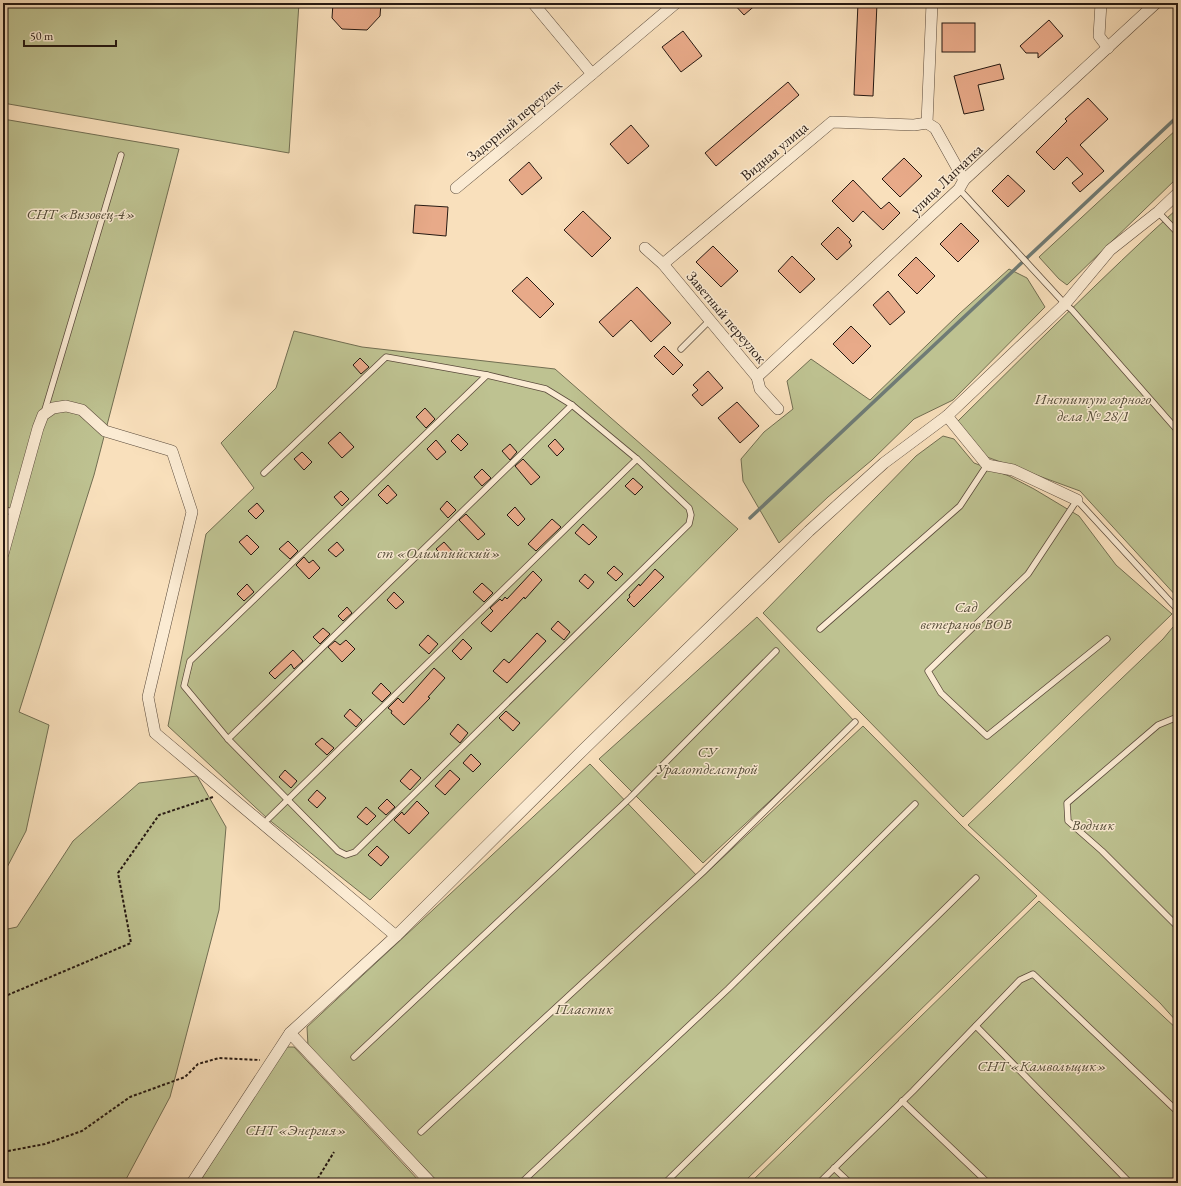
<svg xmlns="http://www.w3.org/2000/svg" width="1181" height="1186" font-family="'EB Garamond',serif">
<rect width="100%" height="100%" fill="#f9e0bc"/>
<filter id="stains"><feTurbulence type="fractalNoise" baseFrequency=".005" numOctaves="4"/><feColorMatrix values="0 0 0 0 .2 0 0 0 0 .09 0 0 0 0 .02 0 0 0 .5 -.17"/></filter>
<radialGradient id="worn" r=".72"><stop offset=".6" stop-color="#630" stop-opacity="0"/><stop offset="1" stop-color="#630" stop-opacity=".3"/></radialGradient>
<g fill="#bec291" stroke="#726e52">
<path d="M3,3H299L289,153L3,103Z"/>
<path d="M3,119L179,149L94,475L19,712L49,725L26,831L3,875Z"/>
<path d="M1178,128V177L1067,285L1059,279L1039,257Z"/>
<path d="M1178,208V598L1080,491L987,457L957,422C1030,350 1102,277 1178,208Z"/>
<path d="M1009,269L1027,278L1045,307L953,400L914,419L872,460L828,497L779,543L743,481L741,459L764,432L793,409L787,381L811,359L870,400L959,314Z"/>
<path d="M294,331L362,347L555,369L738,529L370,900L268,819L168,726L206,534L254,488L221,443L276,388Z"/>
<path d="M943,436L954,439L974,463L1009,476L1034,489L1079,516L1116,565L1172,614L963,817L763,613L916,456Z"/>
<path d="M757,617L855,722L703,863L599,759Z"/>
<path d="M1173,627L1178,635V1023L1160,1003L968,825L1163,639Z"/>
<path d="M863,726L963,827L1037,896L743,1183H439L308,1046L307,1027L590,764L700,879Z"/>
<path d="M197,776L226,827L219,910L170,1097L124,1183H3V930L17,927L73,841L139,783Z"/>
<path d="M1039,901L1178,1030V1183H750Z"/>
<path d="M283,1047H294L421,1183H199Z"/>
</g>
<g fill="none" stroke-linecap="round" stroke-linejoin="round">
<path stroke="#6f7b75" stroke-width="3.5" d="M750,518L1178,116"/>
</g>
<g fill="#e8aa89" stroke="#261912">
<path d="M333,3H381L380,16L367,30L342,29L332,18Z"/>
<path d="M733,3H758L744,15Z"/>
<path d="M858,3H877L873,96L854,95Z"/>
<path d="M1049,20L1063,36L1038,58V53H1026L1020,46Z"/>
<rect x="942" y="23" width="33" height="29"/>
<path d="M683,31L702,56L681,72L662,47Z"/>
<path d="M1000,64L1004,79L978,85L984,110L964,114L954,76Z"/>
<path d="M788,82L799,95L716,166L705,153Z"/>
<path d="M1088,98L1108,119L1080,145L1104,171L1080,192L1072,183L1083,174L1067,157L1054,170L1036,152L1067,121L1065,119Z"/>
<path d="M631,125L649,146L628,164L610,144Z"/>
<path d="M904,158L922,176L900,197L882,179Z"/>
<path d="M529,162L542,178L522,195L509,180Z"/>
<path d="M1008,175L1025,191L1008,207L992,191Z"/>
<path d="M853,180L881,209L889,202L900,213L883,230L863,211L853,222L832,201Z"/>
<path d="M415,205L448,207L446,236L413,233Z"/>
<path d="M583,211L611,238L592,257L564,230Z"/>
<path d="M961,223L979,241L958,262L940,244Z"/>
<path d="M838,227L851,240L849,242L852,246L837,260L821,244Z"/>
<path d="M713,246L738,271L721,287L696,262Z"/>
<path d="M792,256L815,279L800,293L778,271Z"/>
<path d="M916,257L935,276L917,294L898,275Z"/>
<path d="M527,277L554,304L540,318L512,291Z"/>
<path d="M637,287L671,323L651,342L631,320L613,337L599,322Z"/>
<path d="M888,291L905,312L890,325L873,305Z"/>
<path d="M851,326L871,346L853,364L833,344Z"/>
<path d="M664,346L683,365L673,375L654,356Z"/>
<path d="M360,358L369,367L361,374L353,365Z"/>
<path d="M708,371L723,388L702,406L692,395L698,390L693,385Z"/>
<path d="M737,402L759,426L740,443L718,418Z"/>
<path d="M425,408L435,419L426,428L416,417Z"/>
<path d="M340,432L354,447L342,458L328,443Z"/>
<path d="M458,434L468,444L461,451L451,441Z"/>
<path d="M555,439L564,449L557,456L548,446Z"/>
<path d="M436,440L446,452L437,460L427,449Z"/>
<path d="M510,444L517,452L510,460L502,451Z"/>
<path d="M302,452L312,462L304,470L294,459Z"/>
<path d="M523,459L540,477L531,485L515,466Z"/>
<path d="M482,469L491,478L482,486L474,477Z"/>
<path d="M633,478L643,487L635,495L625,486Z"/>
<path d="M388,485L397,495L387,504L378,495Z"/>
<path d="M341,491L349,499L342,506L334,497Z"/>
<path d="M447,501L456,510L448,518L440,509Z"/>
<path d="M257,503L264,511L256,519L248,511Z"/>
<path d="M515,507L525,519L518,526L507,515Z"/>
<path d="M466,514L485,534L478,540L459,520Z"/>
<path d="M552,519L561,527L536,551L528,544Z"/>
<path d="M583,524L597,537L589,545L575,533Z"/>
<path d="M247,535L259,547L251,555L239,542Z"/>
<path d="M288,541L298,551L290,559L279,549Z"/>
<path d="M337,542L344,550L336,557L328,550Z"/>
<path d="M444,542L453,552L446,559L436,549Z"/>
<path d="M304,557L309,563L313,560L320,568L309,579L296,565Z"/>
<path d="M614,566L623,574L616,581L607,573Z"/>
<path d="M655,569L664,577L634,607L627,600L630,597L629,595L639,584L640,586Z"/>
<path d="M533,571L542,580L525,599L524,597L491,632L481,623L493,611L490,608L500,599L502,601L505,597L507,599Z"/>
<path d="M585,574L594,582L588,589L579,581Z"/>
<path d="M482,583L493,593L484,602L473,592Z"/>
<path d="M247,584L254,592L244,601L237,594Z"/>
<path d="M394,592L404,602L396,609L387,600Z"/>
<path d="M347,607L352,613L343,621L338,616Z"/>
<path d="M558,621L570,632L564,640L551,629Z"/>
<path d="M323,628L330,634L320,644L313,637Z"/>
<path d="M537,633L546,641L507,683L493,671L504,659L509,663Z"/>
<path d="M428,635L438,644L429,654L419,645Z"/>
<path d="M463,639L472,648L461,660L452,651Z"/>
<path d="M346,640L355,649L342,662L328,647L335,641L340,645Z"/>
<path d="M293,650L303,661L294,669L291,664L275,679L269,673Z"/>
<path d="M434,668L445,678L428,697L430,698L404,725L391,713L392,711L388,708L398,698L403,703Z"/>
<path d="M381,683L391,693L382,702L372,693Z"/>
<path d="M350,709L362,720L356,727L344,716Z"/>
<path d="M506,711L520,723L513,731L499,718Z"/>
<path d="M458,724L468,733L460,743L450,734Z"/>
<path d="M322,738L334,748L327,755L315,744Z"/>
<path d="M471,754L481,764L473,772L463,763Z"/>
<path d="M411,769L421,778L410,790L400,781Z"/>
<path d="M285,770L297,781L291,788L279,777Z"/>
<path d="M450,770L460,779L445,795L435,786Z"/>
<path d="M317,790L326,798L317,808L308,800Z"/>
<path d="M387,799L395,807L386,815L378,808Z"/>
<path d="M417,801L429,813L409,834L394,820L402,812L404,815Z"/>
<path d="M366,807L376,816L367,825L357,817Z"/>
<path d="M377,846L389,857L381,866L368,855Z"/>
</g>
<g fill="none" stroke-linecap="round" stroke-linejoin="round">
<g stroke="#5b4b3c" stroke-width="7">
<g id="lane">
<path d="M959,189L1065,304L1072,310L1178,431"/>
<path d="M1158,212L1178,233"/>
<path d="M681,349L710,320"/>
<path d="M487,375L546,389L572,405L637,459L689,508L691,515L689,524L355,852L346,855L338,851L228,739L184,686L190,661Z"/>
<path d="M44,413L121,155"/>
<path d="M264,473L386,357L487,375"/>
<path d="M3,510L15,512"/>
<path d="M820,629L960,506L987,465"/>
<path d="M1107,639L987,736L941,693L928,671L1028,574L1077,500L1178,610"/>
<path d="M1178,722L1175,718L1158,725L1067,803L1068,821L1102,851L1178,927"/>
<path d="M228,739L572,405"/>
<path d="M268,819L637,459"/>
<path d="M976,1026L1130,1183"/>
<path d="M354,1057L630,798L776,651"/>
<path d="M902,1101L988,1183"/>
<path d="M421,1132L703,872L855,722"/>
<path d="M834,1168L850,1183"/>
<path d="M521,1183L728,989L915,804"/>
<path d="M665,1183L976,878"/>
<path d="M819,1183L913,1091L1020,980L1033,974L1178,1112"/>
</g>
</g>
<g stroke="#5b4b3c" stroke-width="12">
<g id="street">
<path d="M533,3L592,74"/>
<path d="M932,3L927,123L935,128L964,180"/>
<path d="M1101,3L1099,36L1108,48"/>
<path d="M456,188L533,124L676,3"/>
<path d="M645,248L663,264L757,377L760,389L778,409"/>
<path d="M663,264L832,122L914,125L927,123"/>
<path d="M757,377L959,189L964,180L1156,3"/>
<path d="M947,416L987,465L1013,470L1077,500"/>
<path d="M3,554L38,428L43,415L53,408L66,406L82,410L105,431L172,451L192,512L148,697L155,733L396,936"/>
<path d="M290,1033L431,1183"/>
<path d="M192,1183L290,1033L396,936L582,751L809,531L884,463L947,416L1065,304L1110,250L1158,212L1178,193"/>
</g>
</g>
<g stroke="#261912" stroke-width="2" stroke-dasharray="3 2" stroke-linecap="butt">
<path d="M3,997L131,943L118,873L159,815L213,797"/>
<path d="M3,1152L45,1144L82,1131L130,1097L185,1077L198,1064L219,1058L260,1060"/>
<path d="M315,1183L334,1152"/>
</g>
<use href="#lane" stroke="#fbebd3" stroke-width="5.5"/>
<use href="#street" stroke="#fbebd3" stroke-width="11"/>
</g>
<g text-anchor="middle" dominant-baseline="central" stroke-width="3" stroke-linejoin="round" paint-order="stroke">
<g font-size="15" fill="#261912" stroke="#fbebd3">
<text transform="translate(514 120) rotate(-40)">Задорный переулок</text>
<text transform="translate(774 151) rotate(-40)">Видная улица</text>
<text transform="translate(946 179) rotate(-44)">улица Лапчатка</text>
<text transform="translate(727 317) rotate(50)">Заветный переулок</text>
</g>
<g font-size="15" font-style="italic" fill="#544c38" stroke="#fbebd3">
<text x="81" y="213">СНТ «Визовец-4»</text>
<text x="1093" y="398">Институт горного<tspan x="1093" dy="17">дела № 28/1</tspan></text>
<text x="439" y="552">ст «Олимпийский»</text>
<text x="966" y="606">Сад<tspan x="966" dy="17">ветеранов ВОВ</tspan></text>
<text x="707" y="751">СУ<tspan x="707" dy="17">Уралотделстрой</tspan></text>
<text x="1093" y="824">Водник</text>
<text x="584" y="1008">Пластик</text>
<text x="1042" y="1065">СНТ «Камвольщик»</text>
<text x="296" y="1129">СНТ «Энергия»</text>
</g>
</g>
<rect width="1181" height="1186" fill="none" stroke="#f9e0bc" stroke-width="16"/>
<rect x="4" y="4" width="1173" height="1178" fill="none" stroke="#261912" stroke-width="2"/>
<rect x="8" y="8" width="1165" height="1170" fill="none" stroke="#261912"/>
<path d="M24 40v6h92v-6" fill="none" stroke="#261912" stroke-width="2"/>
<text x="30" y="40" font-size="12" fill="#261912" stroke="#fbebd3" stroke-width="3" paint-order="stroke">50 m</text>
<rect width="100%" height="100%" filter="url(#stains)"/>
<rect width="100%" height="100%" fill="url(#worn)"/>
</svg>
